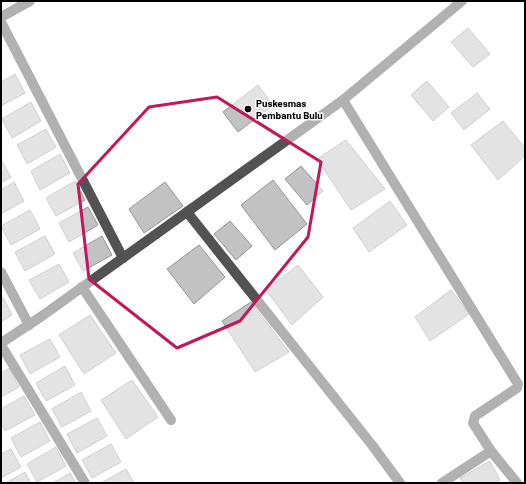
<svg xmlns="http://www.w3.org/2000/svg" width="526" height="484" font-family="Barlow,sans-serif">
<rect width="100%" height="100%" fill="#fff"/>
<g fill="#c2c2c2" stroke="#969696">
<path d="M468,28L490,54L473,67L451,42Z"/>
<path d="M15,74L25,93L1,106V82Z"/>
<path d="M427,81L449,107L433,121L411,95Z"/>
<path d="M258,85L273,105L238,132L223,112Z"/>
<path d="M477,93L490,109L464,130L451,113Z"/>
<path d="M31,102L41,121L12,138L2,119Z"/>
<path d="M503,121L525,148V156L498,180L471,145Z"/>
<path d="M46,129L56,147L27,164L17,145Z"/>
<path d="M346,140L385,189L351,210L317,159Z"/>
<path d="M60,154L70,173L40,190L31,171Z"/>
<path d="M1,160L11,177L1,183Z"/>
<path d="M301,166L323,191L307,205L285,179Z"/>
<path d="M273,180L307,224L275,250L241,205Z"/>
<path d="M75,181L85,200L56,216L46,198Z"/>
<path d="M14,182L24,201L1,214V190Z"/>
<path d="M165,182L183,206L144,233L129,209Z"/>
<path d="M390,201L407,225L369,252L353,228Z"/>
<path d="M88,207L98,225L69,242L59,223Z"/>
<path d="M30,210L40,229L11,245L1,226Z"/>
<path d="M230,221L252,246L236,260L214,234Z"/>
<path d="M45,236L55,254L25,271L15,252Z"/>
<path d="M102,236L112,255L83,271L73,253Z"/>
<path d="M199,245L225,277L194,304L167,269Z"/>
<path d="M59,264L69,282L40,299L29,280Z"/>
<path d="M298,265L323,297L292,325L266,290Z"/>
<path d="M451,290L469,314L430,341L415,317Z"/>
<path d="M3,297L12,315L1,322V298Z"/>
<path d="M251,302L289,352L255,372L222,321Z"/>
<path d="M90,315L116,353L84,374L59,335Z"/>
<path d="M50,339L60,357L30,374L20,355Z"/>
<path d="M65,366L75,385L46,401L36,383Z"/>
<path d="M9,368L19,387L1,397V373Z"/>
<path d="M132,380L158,417L126,439L101,400Z"/>
<path d="M81,392L91,411L62,427L52,409Z"/>
<path d="M24,396L35,415L5,431L1,423V409Z"/>
<path d="M97,418L107,436L77,453L67,434Z"/>
<path d="M40,422L50,441L21,457L11,438Z"/>
<path d="M111,444L121,462L92,478L82,460Z"/>
<path d="M56,447L66,466L37,482L27,464Z"/>
<path d="M11,449L21,467L1,478V454Z"/>
<path d="M490,461L500,480L494,483H463L460,478Z"/>
<path d="M126,469L134,483H101Z"/>
<path d="M25,472L31,483H6Z"/>
<path d="M70,473L76,483H53Z"/>
</g>
<g fill="none" stroke-linecap="round" stroke-linejoin="round">
<g stroke="#525252" stroke-width="10">
<path d="M1,17L30,1"/>
<path d="M1,22L123,258"/>
<path d="M343,100L518,384L517,388L475,416L473,423L491,451"/>
<path d="M187,212L372,445L400,483"/>
<path d="M1,272L29,325"/>
<path d="M82,287L171,420"/>
<path d="M1,343L42,316L343,100L462,1"/>
<path d="M1,345L85,483"/>
<path d="M442,483L491,451L517,483"/>
</g>
</g>
<path d="M0 0H526V484H0ZM217,97L321,162L308,237L240,321L177,348L89,279L78,184L149,107Z" fill="#fff" fill-opacity=".55" fill-rule="evenodd"/>
<path fill="none" stroke="#c2185b" stroke-width="3" stroke-linejoin="round" d="M217,97L321,162L308,237L240,321L177,348L89,279L78,184L149,107Z"/>
<circle fill="#000" stroke="#fff" stroke-width="1.5" cx="248" cy="109" r="4"/>
<g text-anchor="middle" dominant-baseline="central" stroke-width="3" stroke-linejoin="round" paint-order="stroke">
<g font-size="10" font-weight="bold" fill="#000" stroke="#fff" text-anchor="start">
<text x="256" y="103">Puskesmas<tspan x="256" dy="12">Pembantu Bulu</tspan></text>
</g>
</g>
<rect width="526" height="484" fill="none" stroke="#000000" stroke-width="4"/>
</svg>
